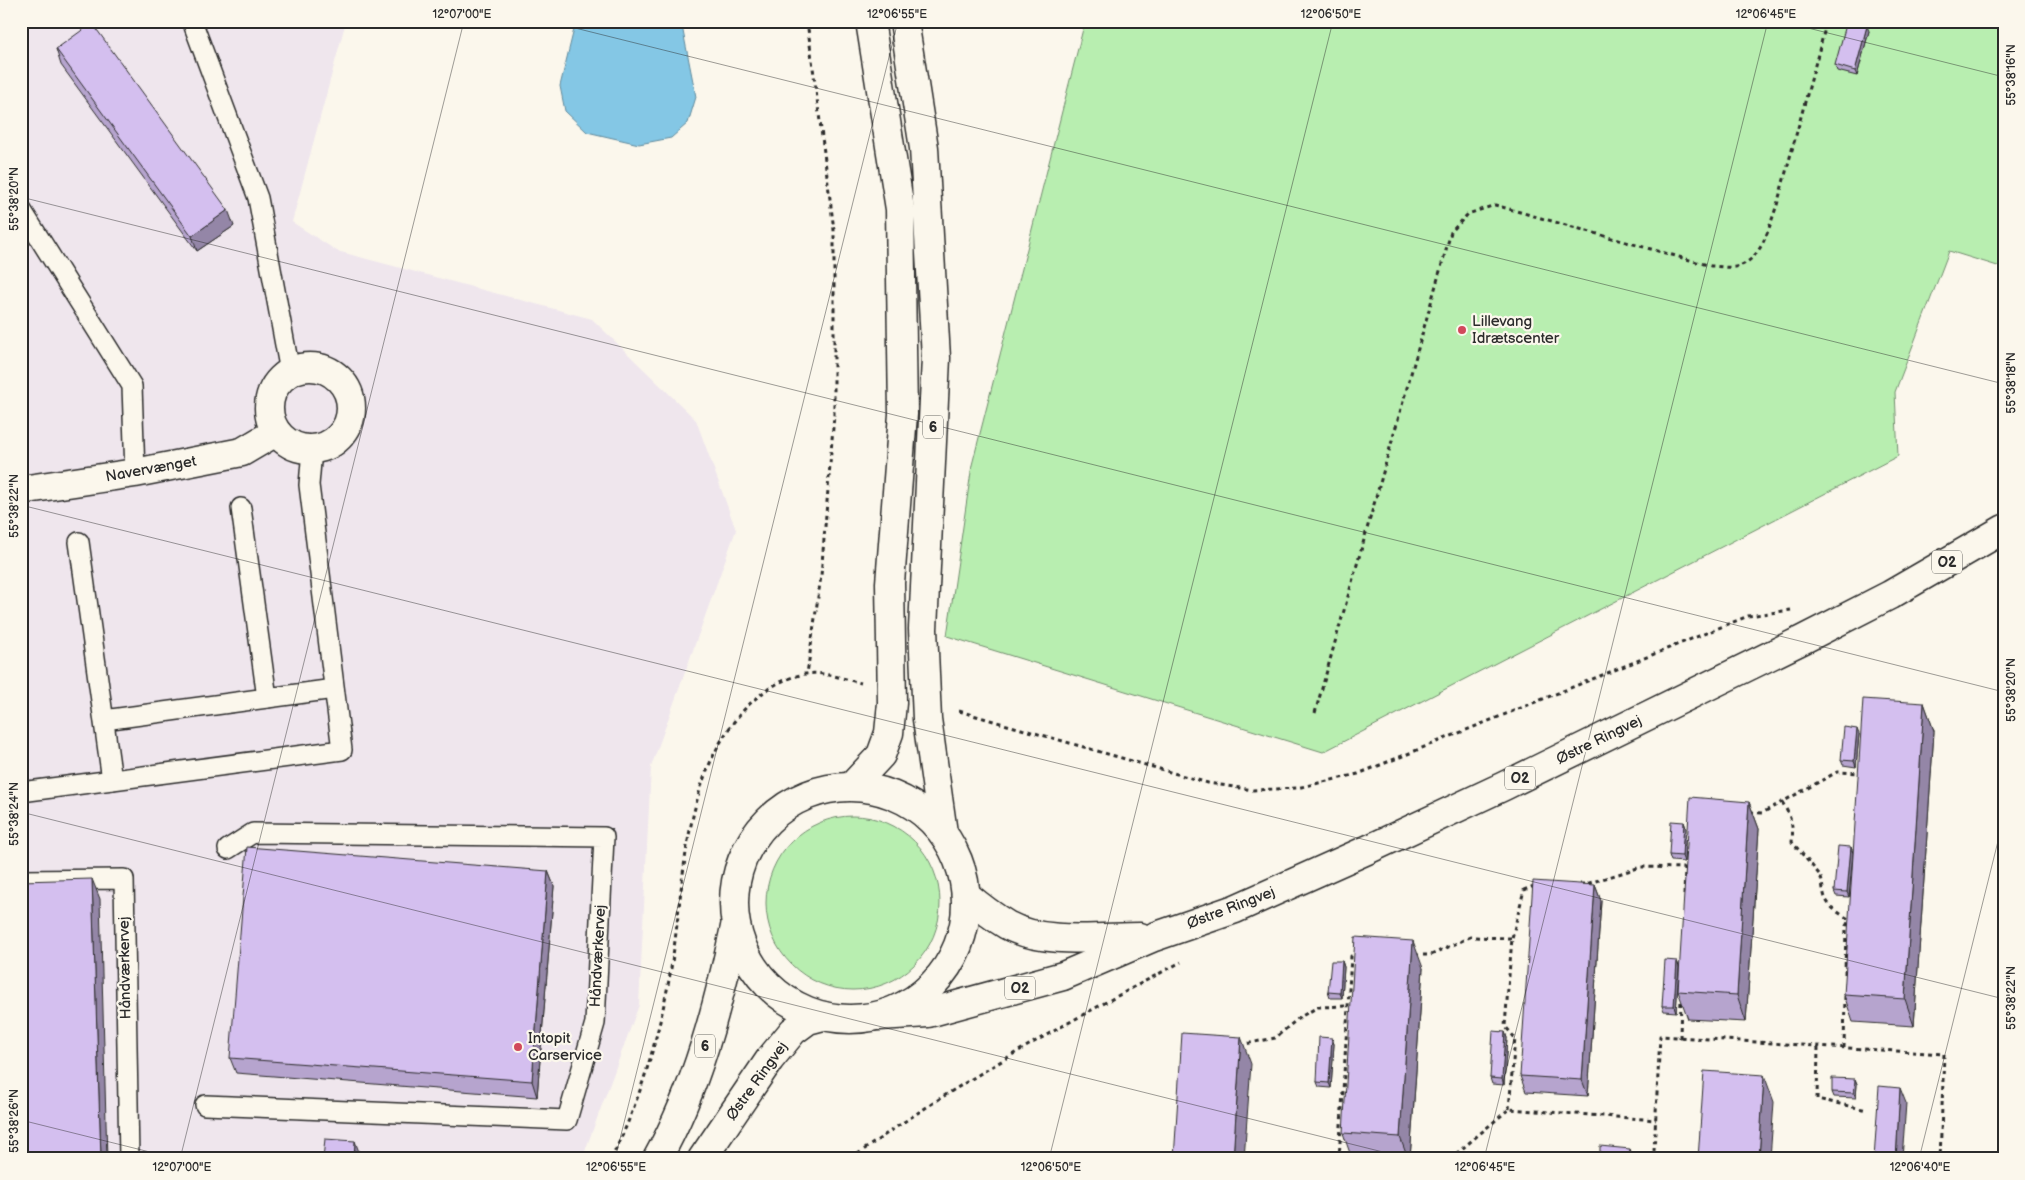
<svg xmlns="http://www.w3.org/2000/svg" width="2025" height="1180" font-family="'Balsamiq Sans',sans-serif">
<rect width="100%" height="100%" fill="#fbf7ec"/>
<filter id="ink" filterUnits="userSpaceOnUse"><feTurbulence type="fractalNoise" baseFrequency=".02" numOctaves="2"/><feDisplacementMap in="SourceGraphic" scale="10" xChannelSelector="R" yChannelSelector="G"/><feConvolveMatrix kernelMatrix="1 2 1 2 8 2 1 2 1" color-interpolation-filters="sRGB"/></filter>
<g filter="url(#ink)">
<path fill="#efe6ed" d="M21,21H346L292,222L337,251L592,319L696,420L736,530L651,767L639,1005L582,1159H21Z"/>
<g fill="#b8eeb0" stroke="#728c6e">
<path d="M1085,21H2004V268L1949,251L1895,392L1898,456L1323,752L947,636L972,465Z"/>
<circle cx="853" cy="903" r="87"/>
</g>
<path fill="#84c7e5" stroke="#60899b" d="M576,21H681L696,97L688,123L671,138L639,144L587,132L565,111L560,86Z"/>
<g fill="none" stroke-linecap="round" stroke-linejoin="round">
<g stroke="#2b2b2b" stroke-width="22">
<g id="lane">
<path d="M192,21L258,198L290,372"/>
<path d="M21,209L132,386L135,473"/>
<path d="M241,508L267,698"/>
<path d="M79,542L112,780"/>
<path d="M104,720L334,689"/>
<path d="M21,792L342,750L309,485L312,450"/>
<path d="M21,880L124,879L129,1159"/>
<path d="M205,1105L567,1120L595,1023L604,837L253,833L228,849"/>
</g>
</g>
<g stroke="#2b2b2b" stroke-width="31">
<g id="street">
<circle cx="310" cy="408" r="41"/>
<path d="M21,490L135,473L242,452L276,432"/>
</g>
</g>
<g stroke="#2b2b2b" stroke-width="31">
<g id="primary">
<circle cx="850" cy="903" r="116"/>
<path d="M966,895C979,906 992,916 1007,925C1043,945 1100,937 1140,937"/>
<path d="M879,1016L928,1013L1063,976L1154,937L1235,909L1367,850L1504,786L1802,640L1890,595L2004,529"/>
<path d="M657,1159C697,1088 718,1006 735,927"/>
<path d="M702,1159L770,1059L793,1031L808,1020L823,1016"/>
</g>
</g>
<g stroke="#2b2b2b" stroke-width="31">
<g id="highway">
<path d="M904,21L924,148L936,358L923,629L927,719L943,833"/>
<path d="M852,786L881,755L889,733L892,703L890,583L903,414L900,209L870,21"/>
</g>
</g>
<g stroke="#2b2b2b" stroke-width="3" stroke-dasharray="4 4" stroke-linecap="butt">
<path d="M807,21L834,230V415L821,576L807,674"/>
<path d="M959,711L1208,783L1253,790L1297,788L1358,774L1748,616L1791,610"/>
<path d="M1315,713L1451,232L1468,214L1495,205L1711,266C1719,266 1731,269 1739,266C1763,258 1769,226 1777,205L1827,21"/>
<path d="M1782,802C1790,815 1794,825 1792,842L1819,874C1823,880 1822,887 1824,894C1827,907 1839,913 1850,920"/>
<path d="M1750,812L1762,813L1837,772L1861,773"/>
<path d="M1580,884H1586L1641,867L1685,868"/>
<path d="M1684,895L1685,868L1689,866"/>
<path d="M1415,955H1431L1470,937L1512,938"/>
<path d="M1845,974L1846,926L1850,919"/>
<path d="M1680,1038L1681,998"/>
<path d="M1240,1045L1275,1038L1300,1017L1318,1007L1348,1006"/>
<path d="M1818,1047L1817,1099L1867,1110"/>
<path d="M1844,1048L1845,995"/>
<path d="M1509,1109L1515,1038L1505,1026L1512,938L1524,890L1534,886"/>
<path d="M611,1159C638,1106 655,1048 667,990C686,900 677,786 742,712C759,693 779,679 805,674C823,671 844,679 861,683"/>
<path d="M851,1159C955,1083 1068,1022 1181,962"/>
<path d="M1339,1159L1351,956L1356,955"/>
<path d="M1450,1159L1509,1109L1656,1120"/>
<path d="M1652,1159L1654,1151L1660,1036L1944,1054L1940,1159"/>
</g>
<use href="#lane" stroke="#fbf7ec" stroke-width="19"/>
<use href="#street" stroke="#fbf7ec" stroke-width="28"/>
<use href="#primary" stroke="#fbf7ec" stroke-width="28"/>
<use href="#highway" stroke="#fbf7ec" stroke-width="28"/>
</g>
<g fill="#b6a4ce" stroke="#2b2b2b">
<path d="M1869,31L1857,76L1837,71L1835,65Z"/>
<path d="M56,49L234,226L197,251L61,65Z"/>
<path d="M1924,703L1934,731L1914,1026L1853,1022L1844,995Z"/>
<path d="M1859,734L1856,767L1843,765L1841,760Z"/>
<path d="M1749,802L1759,829L1746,1022L1688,1019L1678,991Z"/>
<path d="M1684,822L1686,828L1684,862L1671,861L1669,855Z"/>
<path d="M1851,847L1853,853L1849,897L1836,896L1834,891Z"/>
<path d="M548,871L554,886L537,1097L236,1073L230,1058Z"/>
<path d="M1595,885L1601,901L1588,1096L1526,1092L1520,1076Z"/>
<path d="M1342,961L1344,967L1342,998H1330L1328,992Z"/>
<path d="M1677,961L1679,967L1676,1012L1664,1011L1662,1006Z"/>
<path d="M1423,968L1410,1159H1352L1343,1133Z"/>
<path d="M1505,1032L1507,1038L1504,1085L1492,1084L1490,1078Z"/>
<path d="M1332,1038L1334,1044L1331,1088L1319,1087L1317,1082Z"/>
<path d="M1855,1079L1857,1084L1856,1098L1834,1097L1832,1092Z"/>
</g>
<g fill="#9486a7" stroke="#2b2b2b">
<path d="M1867,26L1869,31L1857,76L1855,71Z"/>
<path d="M228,210L234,226L197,251L192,236Z"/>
<path d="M1924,703L1934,731L1914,1026L1905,999Z"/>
<path d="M1857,729L1859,734L1856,767L1854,761Z"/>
<path d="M1749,802L1759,829L1746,1022L1737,995Z"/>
<path d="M1684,822L1686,828L1684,862L1682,856Z"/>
<path d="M1851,847L1853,853L1849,897L1847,892Z"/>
<path d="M548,871L554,886L537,1097L532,1081Z"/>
<path d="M92,879L100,899L107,1159H101Z"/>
<path d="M1595,885L1601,901L1588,1096L1582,1080Z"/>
<path d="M1413,941L1423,968L1410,1159H1408L1400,1137Z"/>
<path d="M1342,961L1344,967L1342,998L1340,993Z"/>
<path d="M1677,961L1679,967L1676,1012L1674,1006Z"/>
<path d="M1505,1032L1507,1038L1504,1085L1502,1079Z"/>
<path d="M1241,1037L1251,1064L1244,1159H1233Z"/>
<path d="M1332,1038L1334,1044L1331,1088L1329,1083Z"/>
<path d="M1764,1075L1774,1102L1770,1159H1759Z"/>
<path d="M1855,1079L1857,1084L1856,1098L1854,1093Z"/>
<path d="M1900,1088L1906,1103L1902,1159H1896Z"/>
<path d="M355,1141L359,1152V1159H354Z"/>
<path d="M1630,1149L1632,1154L1631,1159H1629Z"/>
</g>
<g fill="#d4bfef" stroke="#2b2b2b">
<path d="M1847,21H1850L1867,26L1855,71L1835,65Z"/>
<path d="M92,23L228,210L192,236L56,49Z"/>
<path d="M1863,699L1924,703L1905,999L1844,995Z"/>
<path d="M1844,727L1857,729L1854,761L1841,760Z"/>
<path d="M1690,797L1749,802L1737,995L1678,991Z"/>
<path d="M1671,821L1684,822L1682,856L1669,855Z"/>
<path d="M1838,846L1851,847L1847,892L1834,891Z"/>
<path d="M247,847L548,871L532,1081L230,1058Z"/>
<path d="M92,879L101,1159H21V881Z"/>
<path d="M1533,881L1595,885L1582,1080L1520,1076Z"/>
<path d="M1355,937L1413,941L1400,1137L1343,1133Z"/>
<path d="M1665,960L1677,961L1674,1006H1662Z"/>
<path d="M1331,961H1342L1340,993L1328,992Z"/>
<path d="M1493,1031L1505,1032L1502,1079L1490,1078Z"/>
<path d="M1182,1033L1241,1037L1233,1159H1174Z"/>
<path d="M1319,1037L1332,1038L1329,1083L1317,1082Z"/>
<path d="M1704,1071L1764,1075L1759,1159H1698Z"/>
<path d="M1832,1078L1855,1079L1854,1093L1832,1092Z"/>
<path d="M1879,1086L1900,1088L1896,1159H1874Z"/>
<path d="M325,1139L355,1141L354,1159H323Z"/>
<path d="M1600,1146L1630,1149L1629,1159L1600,1158Z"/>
</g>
</g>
<path fill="none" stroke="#2b2b2b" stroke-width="1" stroke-opacity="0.45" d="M547,21L2004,384M1780,21L2004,77M21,52L29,21M21,197L2004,692M21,505L2004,999M21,812L1411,1159M21,1120L178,1159M180,1159L464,21M615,1159L898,21M1049,1159L1333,21M1484,1159L1768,21M1919,1159L2004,817"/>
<g fill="#d1495b" stroke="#fbf7ec" stroke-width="2">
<circle cx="1462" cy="330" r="5"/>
<circle cx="518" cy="1047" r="5"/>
</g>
<g text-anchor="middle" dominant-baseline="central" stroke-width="4.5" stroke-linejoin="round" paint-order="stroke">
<g fill="#fbf7ec" stroke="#696865" stroke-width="1">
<rect x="923" y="415.5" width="20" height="23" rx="4"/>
<rect x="1932" y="550.5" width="30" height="23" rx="4"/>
<rect x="1505" y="766.5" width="30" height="23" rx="4"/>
<rect x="1005" y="976.5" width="30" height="23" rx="4"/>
<rect x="695" y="1034.5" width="20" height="23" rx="4"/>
</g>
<g font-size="14" font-weight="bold" fill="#2b2b2b">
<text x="933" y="427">6</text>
<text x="1947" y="562">O2</text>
<text x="1520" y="778">O2</text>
<text x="1020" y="988">O2</text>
<text x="705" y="1046">6</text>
</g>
<g font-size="15" fill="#2b2b2b" stroke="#fbf7ec" text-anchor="start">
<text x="1472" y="321">Lillevang<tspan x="1472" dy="17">Idrætscenter</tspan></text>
<text x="528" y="1038">Intopit<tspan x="528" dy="17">Carservice</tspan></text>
</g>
<g font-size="15" fill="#2b2b2b" stroke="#fbf7ec">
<text transform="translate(151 469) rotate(-10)">Navervænget</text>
<text transform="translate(1599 740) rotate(-26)">Østre Ringvej</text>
<text transform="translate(1231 908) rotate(-21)">Østre Ringvej</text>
<text transform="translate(598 956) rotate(-87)">Håndværkervej</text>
<text transform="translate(125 968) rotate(-91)">Håndværkervej</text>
<text transform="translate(757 1081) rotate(-54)">Østre Ringvej</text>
</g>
</g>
<rect width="2025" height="1180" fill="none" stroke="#fbf7ec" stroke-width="55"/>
<rect x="28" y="28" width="1970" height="1124" fill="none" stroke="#2b2b2b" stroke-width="2"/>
<g font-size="12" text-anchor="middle" fill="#2b2b2b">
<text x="462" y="18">12°07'00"E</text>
<text x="897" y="18">12°06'55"E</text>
<text x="1331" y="18">12°06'50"E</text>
<text x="1766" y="18">12°06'45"E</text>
<text transform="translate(2011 75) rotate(-90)" y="4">55°38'16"N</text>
<text transform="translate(14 199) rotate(-90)" y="4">55°38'20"N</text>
<text transform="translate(2011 383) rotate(-90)" y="4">55°38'18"N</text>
<text transform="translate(14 506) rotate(-90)" y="4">55°38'22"N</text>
<text transform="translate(2011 690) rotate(-90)" y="4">55°38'20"N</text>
<text transform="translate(14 814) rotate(-90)" y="4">55°38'24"N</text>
<text transform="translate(2011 998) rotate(-90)" y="4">55°38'22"N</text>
<text transform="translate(14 1121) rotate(-90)" y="4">55°38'26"N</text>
<text x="182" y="1171">12°07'00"E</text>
<text x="616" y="1171">12°06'55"E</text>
<text x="1051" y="1171">12°06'50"E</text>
<text x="1485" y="1171">12°06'45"E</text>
<text x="1920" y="1171">12°06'40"E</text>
</g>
</svg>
